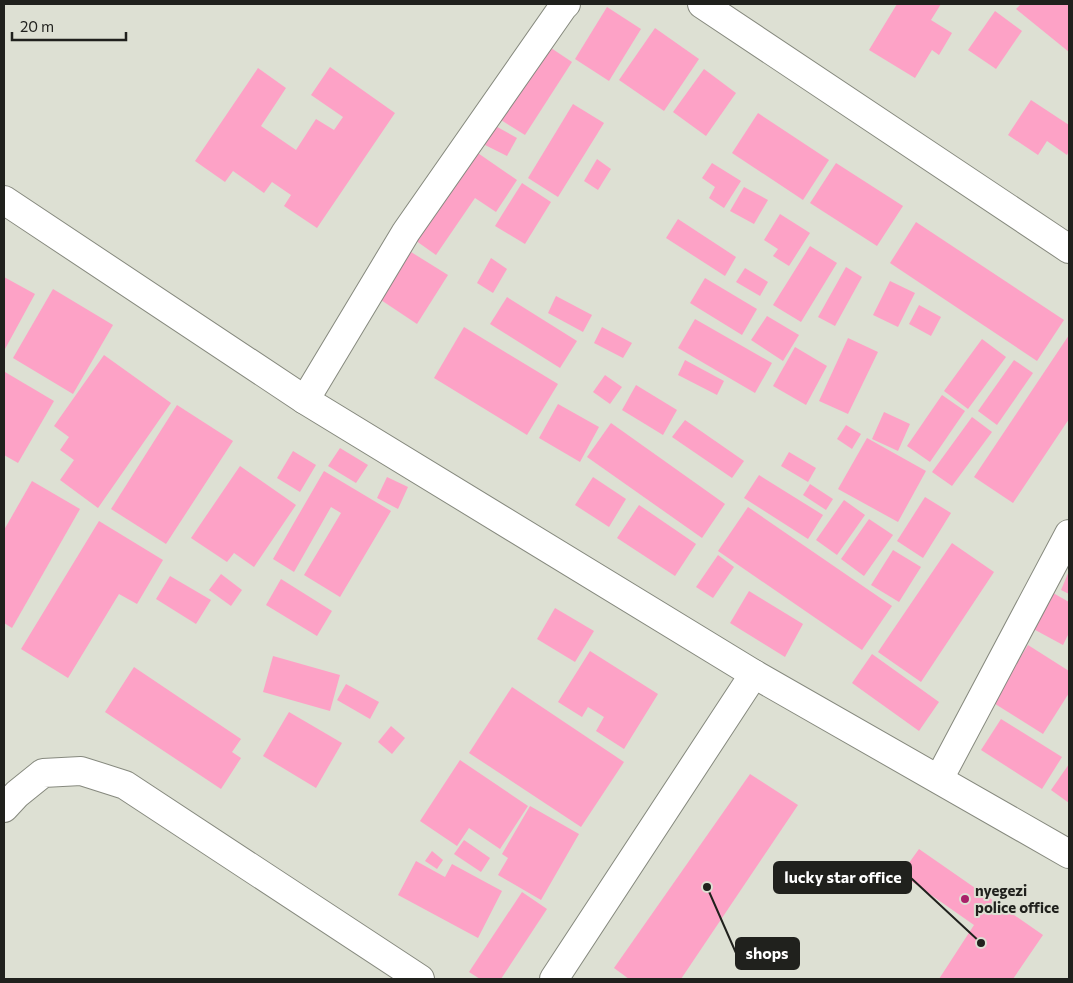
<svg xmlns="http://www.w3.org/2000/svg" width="1073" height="983" font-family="Commissioner,sans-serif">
<rect width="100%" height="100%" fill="#dde0d3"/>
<g fill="#fda2c6">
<path d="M897,4H941L931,20L952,33L939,55L932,50L915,78L869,50Z"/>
<path d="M1021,4H1069V52L1016,9Z"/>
<path d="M607,7L641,29L609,81L575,59Z"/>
<path d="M995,11L1022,31L996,69L968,50Z"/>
<path d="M655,28L699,59L664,111L619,80Z"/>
<path d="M548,46L572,62L525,135L501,120Z"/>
<path d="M330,67L395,113L317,228L284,206L291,195L272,182L264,193L233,171L225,182L195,161L258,68L286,88L261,126L296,150L316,119L334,130L343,117L311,95Z"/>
<path d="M704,69L736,93L706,136L673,112Z"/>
<path d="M1031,100L1069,125V151L1067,155L1047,141L1038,155L1008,135Z"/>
<path d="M573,104L604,123L558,197L528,178Z"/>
<path d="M758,113L829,160L803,200L732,153Z"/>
<path d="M490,123L517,138L507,156L479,142Z"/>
<path d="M472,149L517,180L496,212L475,198L436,255L412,238Z"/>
<path d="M597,159L611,169L598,190L584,181Z"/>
<path d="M712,163L741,181L724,208L709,198L715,187L702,178Z"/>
<path d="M836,163L903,206L877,246L810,203Z"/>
<path d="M522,183L551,202L525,244L495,226Z"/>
<path d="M744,187L768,200L754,224L730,211Z"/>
<path d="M780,214L810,233L789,266L773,256L778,249L764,240Z"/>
<path d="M678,219L736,257L725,276L666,238Z"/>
<path d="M916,222L1064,320L1037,361L890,263Z"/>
<path d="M810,246L837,263L801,322L773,305Z"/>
<path d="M411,252L448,275L417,324L381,300Z"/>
<path d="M491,258L507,269L493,293L477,283Z"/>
<path d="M846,267L862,277L835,326L818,317Z"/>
<path d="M745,268L768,282L760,296L736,282Z"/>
<path d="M4,277L35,294L5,349H4Z"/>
<path d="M705,278L757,309L742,335L690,303Z"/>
<path d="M890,281L915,293L898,327L873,315Z"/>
<path d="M53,289L113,325L73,394L13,358Z"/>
<path d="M556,296L592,315L583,332L548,313Z"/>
<path d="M507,297L577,341L560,368L490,324Z"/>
<path d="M919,305L941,317L931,336L909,324Z"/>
<path d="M767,316L799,335L783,361L751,340Z"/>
<path d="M695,319L772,363L755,393L678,348Z"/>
<path d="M464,327L558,384L527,435L434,378Z"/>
<path d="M602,327L632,343L623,358L594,343Z"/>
<path d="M1069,335V419L1013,503L974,477Z"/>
<path d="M848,338L878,352L848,414L819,401Z"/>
<path d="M982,339L1006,357L968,409L944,391Z"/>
<path d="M795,347L827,366L806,405L773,386Z"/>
<path d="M104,355L171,403L98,508L60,480L74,460L60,450L69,437L54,426Z"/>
<path d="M685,360L724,381L717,395L678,375Z"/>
<path d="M1014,360L1033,373L997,425L978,411Z"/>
<path d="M5,372L54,401L18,463L4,455V375Z"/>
<path d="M605,375L622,387L610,404L593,392Z"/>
<path d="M636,385L677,410L663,435L622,410Z"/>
<path d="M942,395L965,411L930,462L907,446Z"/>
<path d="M558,404L599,427L580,462L539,438Z"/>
<path d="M177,405L233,441L166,544L111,509Z"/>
<path d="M884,412L910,424L898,451L872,439Z"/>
<path d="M972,417L992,432L952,486L932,472Z"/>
<path d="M685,420L744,461L732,478L672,437Z"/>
<path d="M611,423L725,504L702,538L587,457Z"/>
<path d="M846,425L861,434L852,449L837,439Z"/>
<path d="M867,438L926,471L898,522L838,489Z"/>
<path d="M340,448L368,465L356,483L328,466Z"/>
<path d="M293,451L316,465L300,492L277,478Z"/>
<path d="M789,452L816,468L808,482L781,466Z"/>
<path d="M240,466L296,505L254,567L234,553L227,562L191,538Z"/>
<path d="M324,471L391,511L340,597L304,575L341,513L331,507L294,572L273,559Z"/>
<path d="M759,475L823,515L808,539L744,498Z"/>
<path d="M387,477L408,487L398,509L377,498Z"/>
<path d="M593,477L626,499L609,527L575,505Z"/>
<path d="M32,481L80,509L12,628L4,623V530Z"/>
<path d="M810,484L833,499L826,510L803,495Z"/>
<path d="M925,497L951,513L923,558L897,541Z"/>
<path d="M844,500L865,515L837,555L816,540Z"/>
<path d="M639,505L696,544L675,576L617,538Z"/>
<path d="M748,507L892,606L862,650L718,551Z"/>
<path d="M869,519L893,535L864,576L841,559Z"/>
<path d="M99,521L163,560L137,604L119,594L68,678L21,649Z"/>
<path d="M952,543L994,572L921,682L878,652Z"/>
<path d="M893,550L921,567L899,602L871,585Z"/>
<path d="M718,555L734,567L713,598L696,587Z"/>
<path d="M1069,571V594L1061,590Z"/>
<path d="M221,574L242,590L231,606L209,590Z"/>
<path d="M170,576L211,600L196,624L156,599Z"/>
<path d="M281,579L332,611L317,636L266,605Z"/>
<path d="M1046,589L1069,602V633L1063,645L1026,625Z"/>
<path d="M749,591L803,624L785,657L730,623Z"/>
<path d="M555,608L594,631L575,662L537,639Z"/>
<path d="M1028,645L1069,671V693L1043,734L992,702Z"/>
<path d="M590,651L658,694L624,749L596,731L604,717L588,707L582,717L558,702Z"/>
<path d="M872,654L939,702L919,731L852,683Z"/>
<path d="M273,656L340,675L330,711L263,692Z"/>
<path d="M134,667L241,739L232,752L241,758L221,789L105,712Z"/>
<path d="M346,684L379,702L370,719L337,700Z"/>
<path d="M512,687L624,762L581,827L469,753Z"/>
<path d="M289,712L342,743L316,788L263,756Z"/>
<path d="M1001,719L1062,757L1042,789L981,750Z"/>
<path d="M391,726L405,738L392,754L378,742Z"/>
<path d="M460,760L528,806L500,849L469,828L457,846L420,821Z"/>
<path d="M1069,764V803L1051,790Z"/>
<path d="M750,774L798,805L681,979H629L614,968Z"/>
<path d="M530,806L579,834L541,900L498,875L508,858L502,854Z"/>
<path d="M464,840L490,858L481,872L454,854Z"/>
<path d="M919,849L1043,935L1013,979H939L974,925L901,874Z"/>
<path d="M432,851L443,860L437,869L425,861Z"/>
<path d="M416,861L445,877L452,864L502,891L478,938L398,895Z"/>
<path d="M522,892L547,909L501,979H480L469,972Z"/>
</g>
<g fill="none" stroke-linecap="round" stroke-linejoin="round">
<g stroke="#86897e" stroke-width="30">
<g id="minor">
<path d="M702,4L1069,249"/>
<path d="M4,200L305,400L754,674L1069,854"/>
<path d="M305,400L406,232L563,7L566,4"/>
<path d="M939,779L1069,534"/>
<path d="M4,808L17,794L43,773L81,771L125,785L420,979"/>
<path d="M554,979L754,674"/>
</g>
</g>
<use href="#minor" stroke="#fff" stroke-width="28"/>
</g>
<circle fill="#a92169" stroke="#dde0d3" stroke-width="2" cx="965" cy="899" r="5"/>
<g text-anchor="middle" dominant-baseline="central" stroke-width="4" stroke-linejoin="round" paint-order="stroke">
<g font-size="15" font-weight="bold" fill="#20211d" stroke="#dde0d3" text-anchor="start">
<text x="975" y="890">nyegezi<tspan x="975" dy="17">police office</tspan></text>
</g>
</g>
<path fill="none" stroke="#20211d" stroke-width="2" d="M981 943L911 878M707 887L736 953"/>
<g fill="#20211d" stroke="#dde0d3" stroke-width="2">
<circle cx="981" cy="943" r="5"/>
<circle cx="707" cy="887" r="5"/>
</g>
<g fill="#20211d" stroke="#20211d" stroke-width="2">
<rect x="774" y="862" width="137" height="31" rx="5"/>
<rect x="736" y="938" width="63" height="31" rx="5"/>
</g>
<g font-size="16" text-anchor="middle" font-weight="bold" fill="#fff">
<text x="843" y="883">lucky star office</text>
<text x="767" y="959">shops</text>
</g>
<rect width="1073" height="983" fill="none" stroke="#20211d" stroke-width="10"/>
<path d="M12 32v8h114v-8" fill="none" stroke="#20211d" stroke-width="2.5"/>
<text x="20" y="32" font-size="15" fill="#20211d" stroke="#dde0d3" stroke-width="4" paint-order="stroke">20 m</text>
</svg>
